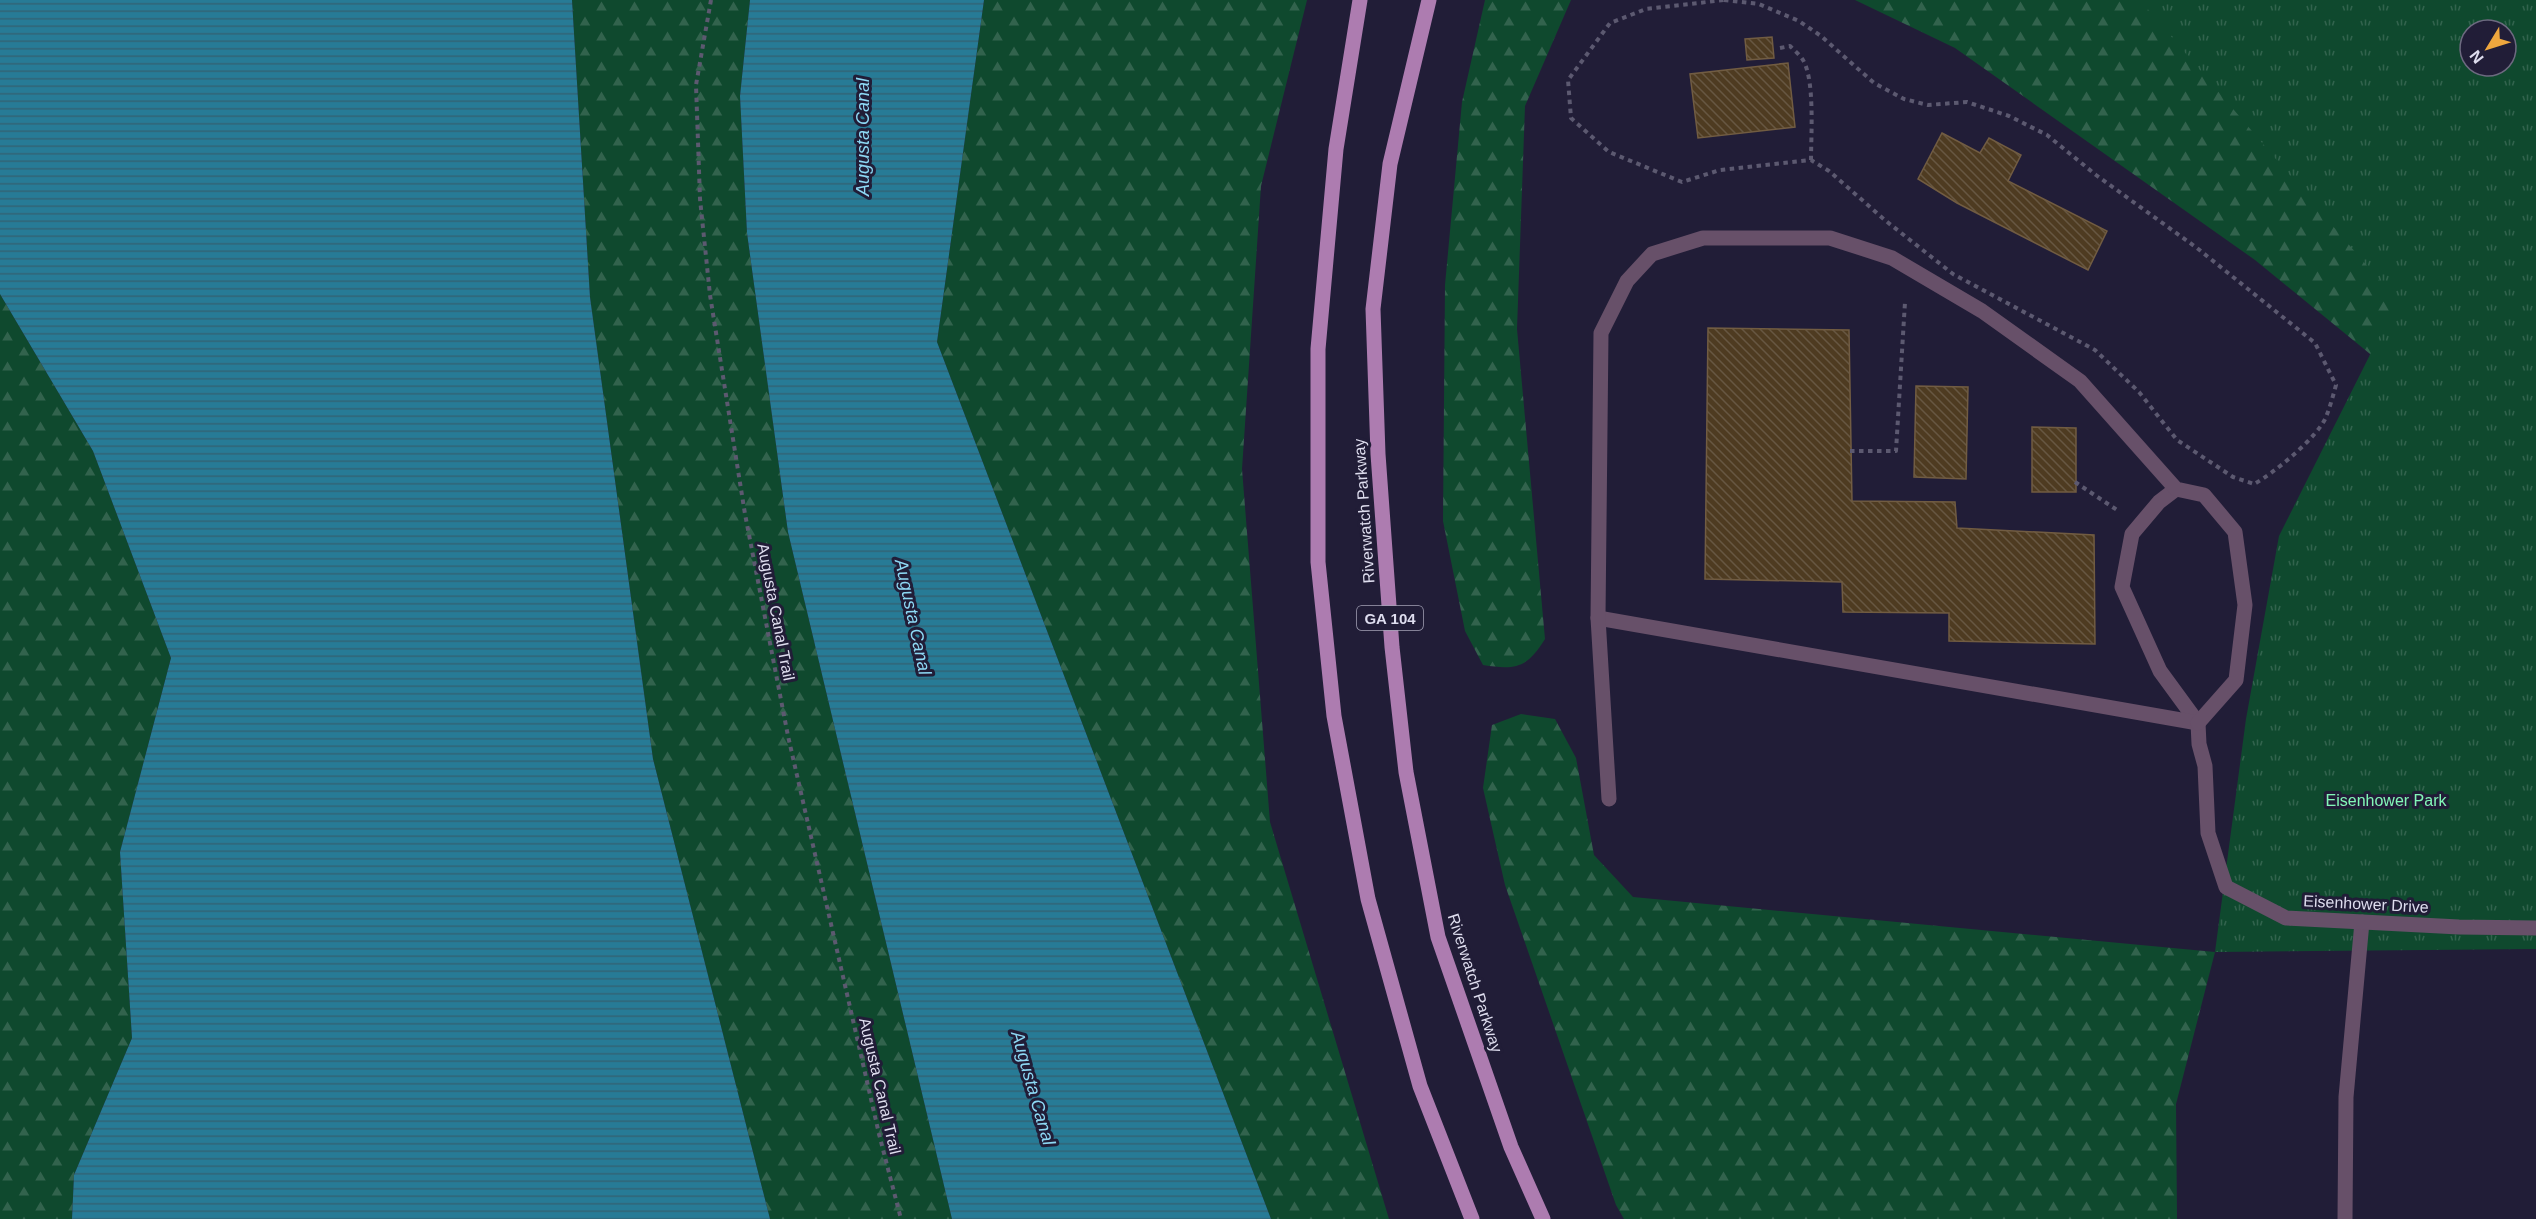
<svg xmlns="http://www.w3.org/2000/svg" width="2536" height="1219" font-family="Arial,sans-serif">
<defs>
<pattern id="forest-firs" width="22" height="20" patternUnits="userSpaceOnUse" patternTransform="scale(1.5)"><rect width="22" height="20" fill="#0f492e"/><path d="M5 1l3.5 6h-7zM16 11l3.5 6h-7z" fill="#32634d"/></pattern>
<pattern id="park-tufts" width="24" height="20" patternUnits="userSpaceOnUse" patternTransform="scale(1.5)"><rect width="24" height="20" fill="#0f492e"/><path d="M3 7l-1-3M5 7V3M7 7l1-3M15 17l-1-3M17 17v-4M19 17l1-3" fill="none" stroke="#32634d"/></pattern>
<pattern id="water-rules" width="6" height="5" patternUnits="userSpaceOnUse" patternTransform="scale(1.5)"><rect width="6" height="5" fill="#277b96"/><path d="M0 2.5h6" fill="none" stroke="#326476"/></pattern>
<pattern id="building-back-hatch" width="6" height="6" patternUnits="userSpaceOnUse" patternTransform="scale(1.5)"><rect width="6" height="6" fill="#4e3b21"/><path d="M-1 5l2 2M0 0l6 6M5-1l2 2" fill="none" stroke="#675742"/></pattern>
</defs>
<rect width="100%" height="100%" fill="#211d37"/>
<g fill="url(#forest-firs)">
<path d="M572,0H750L740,96L747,233L788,532L952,1219H770L653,759L590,297Z"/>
<path d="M984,0H1307L1261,186L1242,469L1270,822L1389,1219H1271L937,342Z"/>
<path d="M1485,0H1571L1525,106L1517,329L1545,639C1527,668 1516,670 1483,665L1465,631L1443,521L1445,285L1462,102Z"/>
<path d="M1855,0H2146L2536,166L2375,358L2255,260L1955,48Z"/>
<path d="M0,294L93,451L171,658L120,852L132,1038L74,1175L72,1219H0Z"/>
<path d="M1521,714L1555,719L1576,758L1594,855L1633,897L2215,952L2176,1104L2177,1219H1624L1616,1205L1505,885L1483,788L1492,725Z"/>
</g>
<path fill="url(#park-tufts)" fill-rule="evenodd" d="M2140,0H2536V949L2215,952L2246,719L2279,536L2397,301ZM2470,30H2506V66H2470Z"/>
<g fill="url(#water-rules)">
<path d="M0,0H572L590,297L653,759L770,1219H72L74,1175L132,1038L120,852L171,658L93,451L0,294Z"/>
<path d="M750,0H984L937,342L1271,1219H952L788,532L747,233L740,96Z"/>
</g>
<g fill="url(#building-back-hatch)" stroke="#715c42" stroke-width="1.5">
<path d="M1772,37L1774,58L1747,60L1745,39Z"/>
<path d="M1788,63L1795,127L1698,138L1690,74Z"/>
<path d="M1942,133L1980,153L1989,138L2021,155L2008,181L2107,231L2088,270L1957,203L1918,179Z"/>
<path d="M1708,328L1849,330L1852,501L1955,502L1957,528L2094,535L2095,644L1949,641V613L1843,612L1842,582L1705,579Z"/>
<path d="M1916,386L1968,387L1966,479L1914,477Z"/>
<path d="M2032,427L2076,428V492H2032Z"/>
</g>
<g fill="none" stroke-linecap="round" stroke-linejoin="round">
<g stroke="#5c5970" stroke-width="4" stroke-dasharray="4.5 4.5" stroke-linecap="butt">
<path d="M711,0L696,85L700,199L710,295L745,514L788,736L879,1134L901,1219"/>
<path d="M1724,0L1759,4L1799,21L1821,36L1874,83L1904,99L1928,105L1967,102L2009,116L2047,135L2096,175L2197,248L2315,343L2336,385C2333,396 2330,407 2326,417C2318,437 2273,474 2254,484L2233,477L2177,440L2139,392L2095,350L1953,274L1886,221L1829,171L1811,160L1720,170L1682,182L1609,152L1571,118L1568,80L1610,23L1646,9Z"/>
<path d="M1780,48L1790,46C1794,50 1800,55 1803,60C1815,80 1811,136 1811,160"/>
<path d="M1850,451H1896L1905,302"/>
<path d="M2075,482L2117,510"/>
</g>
<path stroke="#675069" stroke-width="15" d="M2345,1219L2346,1097L2362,922"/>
<g stroke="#675069" stroke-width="15">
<path d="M2176,489L2159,502L2132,534L2122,587L2160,671L2198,723"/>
<path d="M1598,618L2198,723"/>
<path d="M2198,723L2199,744L2205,766L2208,833L2226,887L2286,918L2459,927L2536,928"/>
<path d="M1609,799L1598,618L1601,333L1627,281L1652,254L1703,238H1830L1892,258L1982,311L2080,381L2176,489L2204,495L2235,532L2245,605L2236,680L2198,723"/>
</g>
<g stroke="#ad7cb0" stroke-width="15">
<path d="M1360,0L1336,149L1318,349V562L1334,716L1368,899L1420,1086L1472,1219"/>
<path d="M1429,0L1390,164L1373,309L1378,454L1392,647L1406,772L1438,937L1511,1147L1543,1219"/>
</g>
</g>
<g text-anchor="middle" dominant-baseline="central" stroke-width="6" stroke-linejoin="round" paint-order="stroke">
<rect fill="#211d37" stroke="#a5a3b7" stroke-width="1.5" x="1357" y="606" width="66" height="24" rx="4.5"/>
<g font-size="15" font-weight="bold" fill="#deddee">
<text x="1390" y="618">GA 104</text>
</g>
<g font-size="16" fill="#deddee" stroke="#211d37">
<text transform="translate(1364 511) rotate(-94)">Riverwatch Parkway</text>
<text transform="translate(776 612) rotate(79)">Augusta Canal Trail</text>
<text transform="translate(2366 904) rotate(3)">Eisenhower Drive</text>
<text transform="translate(1475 983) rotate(72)">Riverwatch Parkway</text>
<text transform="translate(880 1086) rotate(77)">Augusta Canal Trail</text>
</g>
<g font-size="16" fill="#82f7b7" stroke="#211d37">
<text x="2386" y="800">Eisenhower Park</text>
</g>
<g font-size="18" font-style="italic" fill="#8dd8f4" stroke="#211d37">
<text transform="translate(863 137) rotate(-90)">Augusta Canal</text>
<text transform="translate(913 617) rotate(78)">Augusta Canal</text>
<text transform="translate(1033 1088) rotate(74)">Augusta Canal</text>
</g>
</g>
<g transform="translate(2488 48) rotate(232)"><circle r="28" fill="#211d37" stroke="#6d6a80" stroke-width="1.5"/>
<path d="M0-4.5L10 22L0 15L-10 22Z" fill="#efa73e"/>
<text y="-9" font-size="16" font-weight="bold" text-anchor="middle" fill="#deddee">N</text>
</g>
</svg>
